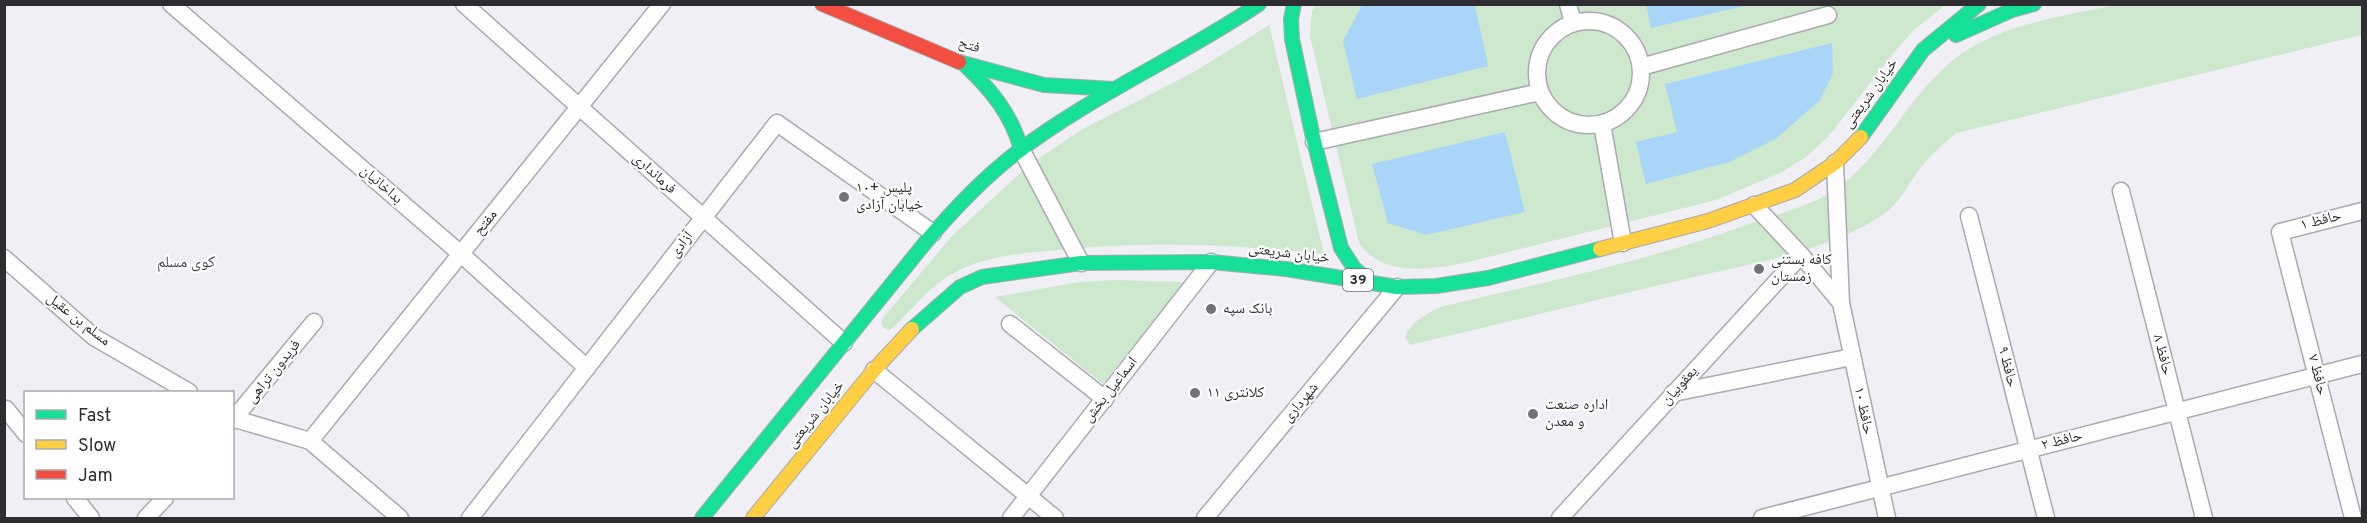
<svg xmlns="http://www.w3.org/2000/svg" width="2367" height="523" font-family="Overpass,'Noto Naskh Arabic',sans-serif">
<rect width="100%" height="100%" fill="#efeff5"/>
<g fill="#cde8cc">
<path d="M1316,5H1945L1914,30L1896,50L1828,137L1806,157L1780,173L1716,200L1464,263C1428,270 1383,277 1359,243L1310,36L1312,11Z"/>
<path d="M2115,5H2362V35L1956,133C1943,144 1931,155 1920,168C1908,184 1901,202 1884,214C1833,250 1746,265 1685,279C1593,301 1502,323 1410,345L1405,337C1412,321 1425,315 1440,307C1545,282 1653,260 1755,222C1777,214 1802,208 1823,197C1876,168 1900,109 1943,69C1989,25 2056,18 2115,5Z"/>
<path d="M1269,25L1324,254C1232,244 1139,241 1047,251C1014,254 976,258 947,277C927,290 911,310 894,327L889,330L884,328L881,323L883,318L951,237L1029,165L1081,130L1194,72Z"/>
<path d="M1114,280L1185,282L1103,384L995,297L1079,282Z"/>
</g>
<g fill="#a9d6f8">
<path d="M1646,4H1748V5L1651,28Z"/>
<path d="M1370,5H1475L1488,66L1357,99L1343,41L1361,7Z"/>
<path d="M1832,43L1833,73L1820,100L1777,138L1729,162L1646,184L1636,142L1677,132L1665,84Z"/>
<path d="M1505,132L1525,212L1426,235L1388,223L1372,164Z"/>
</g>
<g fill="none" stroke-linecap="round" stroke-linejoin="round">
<g stroke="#aaaaaf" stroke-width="19">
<g id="street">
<path d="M171,4L461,254L587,368"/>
<path d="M464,4L844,343"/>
<path d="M1568,4L1573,23"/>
<circle cx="1589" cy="73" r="52"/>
<path d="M1641,67L1828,15"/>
<path d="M1602,124L1623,243"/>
<path d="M1314,142L1540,92"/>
<path d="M1021,149L1081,263"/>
<path d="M1835,163L1841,303L1887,518"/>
<path d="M2121,191L2204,518"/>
<path d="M1754,205L1801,255L1841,303"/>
<path d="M1969,216L2046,518"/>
<path d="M4,258L94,337L189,392"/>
<path d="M1010,324L1105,399"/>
<path d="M874,370L1055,518"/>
<path d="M1673,393L1852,357"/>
<path d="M6,409L26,434"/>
<path d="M232,418L310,441L400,518"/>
<path d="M232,421L314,322"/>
<path d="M310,441L662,4"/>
<path d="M75,498L91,518"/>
<path d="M146,518L165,498"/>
<path d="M470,518L777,123L933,233"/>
<path d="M1011,518L1211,262"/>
<path d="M1205,518L1397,287"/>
<path d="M1560,518L1801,255"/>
<path d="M1762,518L2362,364"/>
<path d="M2353,518L2280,232L2362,211"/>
</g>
</g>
<g stroke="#aaaaaf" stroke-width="16">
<g id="fast">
<path d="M1294,4L1291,19L1292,39L1312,133L1341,248L1354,268L1370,282"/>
<path d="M1956,35L2012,10L2034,4"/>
<path d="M959,62L1044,85L1114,89"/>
<path d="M966,66C992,91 1011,114 1021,149"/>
<path d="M1861,137L1923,50L1979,4"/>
<path d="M912,329L960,287L982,277L1081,263L1211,262L1286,269L1397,287L1436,286L1488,278L1600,249"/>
<path d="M702,518L925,243C953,210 982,179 1016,153C1092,95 1180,57 1259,4"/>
</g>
</g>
<g stroke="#aaaaaf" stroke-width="16">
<g id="slow">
<path d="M1600,249L1708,221L1795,190L1835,163L1861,137"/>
<path d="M753,518L874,370L912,329"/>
</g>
</g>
<g stroke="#aaaaaf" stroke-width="16">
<path id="jam" d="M822,4L959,62"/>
</g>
<use href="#street" stroke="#fdfdfe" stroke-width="16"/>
<use href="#fast" stroke="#16e098" stroke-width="14"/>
<use href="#slow" stroke="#ffcf43" stroke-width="14"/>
<use href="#jam" stroke="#f24e42" stroke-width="14"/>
</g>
<g fill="#727276" stroke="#fff" stroke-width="2">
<circle cx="844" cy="197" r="6"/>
<circle cx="1759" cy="269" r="6"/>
<circle cx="1211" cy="309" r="6"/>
<circle cx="1195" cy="393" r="6"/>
<circle cx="1533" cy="414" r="6"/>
</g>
<g text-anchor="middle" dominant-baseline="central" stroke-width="4.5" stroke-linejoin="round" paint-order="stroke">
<rect fill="#fff" stroke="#6d6d70" stroke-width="1.5" x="1343" y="269" width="30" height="22" rx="4.5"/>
<g font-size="14" font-weight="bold" fill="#2e2e32">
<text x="1358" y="280">39</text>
</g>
<g font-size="15" fill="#2e2e32" stroke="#fff">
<text transform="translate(969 46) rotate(19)">فتح</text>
<text transform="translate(1871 94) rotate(-54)">خیابان شریعتی</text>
<text transform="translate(654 174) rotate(42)">فرمانداری</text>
<text transform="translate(381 185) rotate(41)">بداخانیان</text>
<text transform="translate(2321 221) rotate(-14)">حافظ ۱</text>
<text transform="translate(486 223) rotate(-51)">مفتح</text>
<text transform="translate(682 245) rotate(-52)">آزادی</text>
<text transform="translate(1289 254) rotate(7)">خیابان شریعتی</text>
<text transform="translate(78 320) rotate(38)">مسلم بن عقیل</text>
<text transform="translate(2162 355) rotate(76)">حافظ ۸</text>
<text transform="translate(2007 367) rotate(76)">حافظ ۹</text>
<text transform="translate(274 372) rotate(-51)">فریدون تراهی</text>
<text transform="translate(2317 375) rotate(76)">حافظ ۷</text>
<text transform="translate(1680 386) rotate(-48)">یعقوبیان</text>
<text transform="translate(1111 390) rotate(-52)">اسماعیل بخش</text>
<text transform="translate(1301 403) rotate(-50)">شهرداری</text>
<text transform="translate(1863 411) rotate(78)">حافظ ۱۰</text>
<text transform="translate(816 415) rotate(-51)">خیابان شریعتی</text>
<text transform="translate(2062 441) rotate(-14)">حافظ ۲</text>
</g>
<g font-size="15" fill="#2e2e32" stroke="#fff" text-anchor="start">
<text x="856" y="188">پلیس +۱۰<tspan x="856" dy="17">خیابان آزادی</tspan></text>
<text x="1771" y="260">کافه بستنی<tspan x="1771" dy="17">زمستان</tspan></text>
<text x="1223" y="309">بانک سپه</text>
<text x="1207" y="393">کلانتری ۱۱</text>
<text x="1545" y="405">اداره صنعت<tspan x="1545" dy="17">و معدن</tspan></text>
</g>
<g font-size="16" fill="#464750" stroke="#fff">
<text x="186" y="263">کوی مسلم</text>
</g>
</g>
<rect width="2367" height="523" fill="none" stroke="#2e2e32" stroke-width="12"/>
<rect x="24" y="391" width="210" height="108" fill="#ffffff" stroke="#ababad" stroke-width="1.5"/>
<rect x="36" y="410" width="30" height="9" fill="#16e098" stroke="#ababad" stroke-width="1.5"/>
<text x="78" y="421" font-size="18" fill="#2e2e32">Fast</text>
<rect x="36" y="440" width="30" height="9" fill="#ffcf43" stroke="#ababad" stroke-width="1.5"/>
<text x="78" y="451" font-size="18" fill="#2e2e32">Slow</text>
<rect x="36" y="470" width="30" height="9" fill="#f24e42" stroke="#ababad" stroke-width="1.5"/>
<text x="78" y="481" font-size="18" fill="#2e2e32">Jam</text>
</svg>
